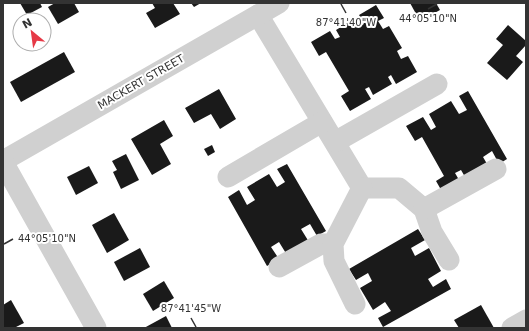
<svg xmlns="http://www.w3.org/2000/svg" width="529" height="331" font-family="'DejaVu Sans',sans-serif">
<rect width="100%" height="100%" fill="#fff"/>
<g fill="#1a1a1a">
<path d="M20,3H40L42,7L27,15Z"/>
<path d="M55,3H74L79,12L58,24L48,7Z"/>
<path d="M152,3H173L180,14L155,28L146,13L155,8Z"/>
<path d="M191,3H201L194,7Z"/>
<path d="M410,3H436L440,10L420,21Z"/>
<path d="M376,5L384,18L378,21L383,29L389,26L402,48L397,51L401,59L408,56L417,72L396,84L391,75L388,77L392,84L373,95L369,87L365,89L371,99L350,111L341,96L349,91L326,52L319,56L311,42L330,31L335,39L340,37L336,30L354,19L358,27L364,24L359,15Z"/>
<path d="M508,25L526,41V45L516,56L523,62L507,80L487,63L503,45L496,39Z"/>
<path d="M64,52L75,72L21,102L10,82Z"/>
<path d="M219,89L236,119L220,129L211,114L194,123L185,108Z"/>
<path d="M468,91L507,159L499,164L492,151L483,157L490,169L468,182L461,170L455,173L462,185L444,195L436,181L444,176L422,137L415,141L406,126L423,117L431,130L436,127L429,114L451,101L459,114L467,110L459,96Z"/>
<path d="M164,120L173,136L160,144L171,164L152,175L131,139Z"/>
<path d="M212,145L215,152L208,156L204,149Z"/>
<path d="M126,154L139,180L121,189L113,172L117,170L112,161Z"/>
<path d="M287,164L326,231L317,236L310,224L301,229L309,242L287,255L279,242L271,247L279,259L267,266L228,197L239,190L247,205L255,200L247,187L269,174L277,187L285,182L277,169Z"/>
<path d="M89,166L98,183L76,195L67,177Z"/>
<path d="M114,213L129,240L107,253L92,225Z"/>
<path d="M418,229L425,240L411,248L415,256L429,248L441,271L428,279L433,287L446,279L451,289L383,327L378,318L391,311L385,302L373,310L360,288L372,281L368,273L356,280L349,269Z"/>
<path d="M140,248L150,267L124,281L114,262Z"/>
<path d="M164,281L174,298L153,311L143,294Z"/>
<path d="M11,300L24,323L14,328H3V305Z"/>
<path d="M481,305L494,328H459L454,320Z"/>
<path d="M166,316L172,328H144Z"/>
</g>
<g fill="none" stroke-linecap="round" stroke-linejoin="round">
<g stroke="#d0d0d0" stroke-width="21">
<path d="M258,15L362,188H399L424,209L432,232L449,260"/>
<path d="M335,142L437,84"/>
<path d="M3,161L279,3"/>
<path d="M3,162L96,328"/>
<path d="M228,177L322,122"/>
<path d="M424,209L496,169"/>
<path d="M279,267L321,244H333"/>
<path d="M355,304L334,261L333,244L362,188"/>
<path d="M512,328L526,320"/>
</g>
</g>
<path fill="none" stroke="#333" stroke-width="1.5" d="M341,4L346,13M428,9L437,4M4,244L13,239M191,318L196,327"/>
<g text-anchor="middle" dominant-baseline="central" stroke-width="4" stroke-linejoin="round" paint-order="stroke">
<g font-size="11" fill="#333" stroke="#fff">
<text transform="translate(141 82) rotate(-30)">MACKERT STREET</text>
</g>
</g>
<g font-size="10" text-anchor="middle" fill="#333" stroke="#fff" stroke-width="4" stroke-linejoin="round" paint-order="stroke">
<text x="428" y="22">44°05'10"N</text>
<text x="346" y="26">87°41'40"W</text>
<text x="47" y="242">44°05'10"N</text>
<text x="191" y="312">87°41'45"W</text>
</g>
<rect width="529" height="331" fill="none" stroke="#333333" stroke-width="8"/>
<g transform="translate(32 32) rotate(331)"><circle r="19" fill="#ffffff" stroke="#adadad"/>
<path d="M0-3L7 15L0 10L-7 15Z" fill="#e63946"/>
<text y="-6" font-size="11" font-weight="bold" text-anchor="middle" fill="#333333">N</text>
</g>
</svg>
